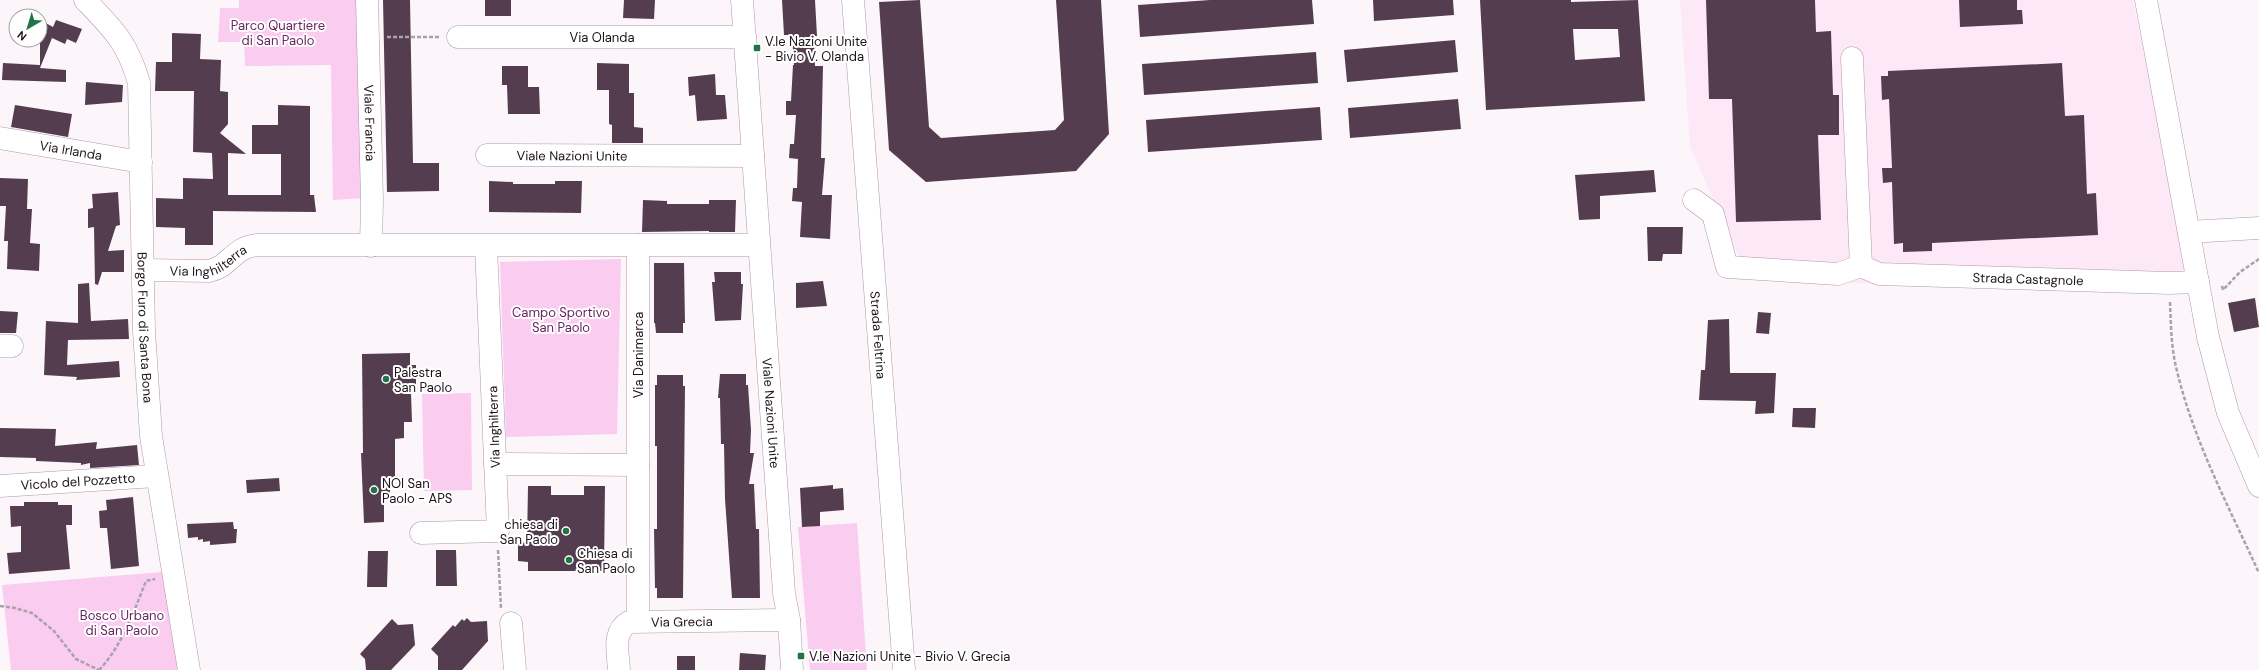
<svg xmlns="http://www.w3.org/2000/svg" width="2259" height="670" font-family="'DM Sans',sans-serif">
<rect width="100%" height="100%" fill="#fcf6fb"/>
<path fill="#fde8f8" d="M1680,0H2133L2191,289L1848,283L1744,268L1690,147Z"/>
<g fill="#f9ccf0">
<path d="M239,0H361L366,198L333,200L331,65L245,66L244,42H218L220,8H239Z"/>
<path d="M621,259L617,434L506,437L500,262Z"/>
<path d="M471,393L472,490L424,491L422,394Z"/>
<path d="M857,523L867,670H810L798,527Z"/>
<path d="M162,572L179,670H11L2,585Z"/>
</g>
<g fill="#553d50" fill-rule="evenodd">
<path d="M383,0H410L413,163H439V191L387,192Z"/>
<rect x="485" y="0" width="26" height="16"/>
<path d="M624,0H655L654,19L623,18Z"/>
<path d="M782,0H815L817,36H814L815,66H823L821,158H825L822,195H832L830,239L800,237L802,202L792,201L793,188H797L798,159L789,158L790,144H794L796,115H786V101H791L793,65H794L792,35H784Z"/>
<path d="M920,0L929,127L941,138L1055,130L1064,120L1056,0H1101L1109,134L1076,171L926,182L889,150L879,2Z"/>
<path d="M1210,0H1312L1314,24L1140,37L1138,5Z"/>
<path d="M1373,0H1453L1454,15L1374,21Z"/>
<path d="M1480,0H1571V2L1638,0L1645,101L1486,110ZM1573,29H1618L1620,57L1575,60Z"/>
<path d="M1706,0H1815L1816,32L1831,31L1833,95H1839V135H1818L1821,220L1736,222L1732,99H1709Z"/>
<path d="M1959,0H2017V10H2022L2023,24L1960,27Z"/>
<path d="M40,20L53,27L56,20L82,29L76,43L67,39L65,44L52,38L40,68L66,70V82L2,80L3,63L40,65Z"/>
<path d="M172,33L201,34L200,59L221,60L220,91L228,92V124L220,133L246,154L228,153V195H281V154H252V125H278V105L310,106V195H314L316,212L213,211V245H185V228L156,227V198L183,199V178L213,179L212,153L193,152L194,91H155L156,62H172Z"/>
<path d="M1455,40L1458,72L1347,82L1344,50Z"/>
<path d="M1316,52L1318,83L1144,95L1142,64Z"/>
<path d="M597,63L629,64V93H634V127L643,128V143H612V125L609,124V90H597Z"/>
<path d="M2062,63L2065,116L2084,115L2087,194L2096,193L2098,235L1932,243V251L1903,252V243L1894,244L1892,182L1883,183L1882,168H1892L1889,99L1882,100L1881,76H1888V71Z"/>
<path d="M502,66H528V87H539L540,114H508L507,85H502Z"/>
<path d="M715,74L716,95H725L727,119L697,121L695,95L689,96L688,77Z"/>
<path d="M86,82L123,85L122,102L85,105Z"/>
<path d="M1458,99L1461,129L1350,138L1348,108Z"/>
<path d="M15,105L72,114L68,137L11,127Z"/>
<path d="M1320,107L1322,140L1148,152L1146,120Z"/>
<path d="M1654,170L1656,192L1600,196V219L1579,220L1575,175Z"/>
<path d="M0,178L28,179L27,209H32L30,243L40,244L39,271L7,269L8,241H4L6,206H0Z"/>
<path d="M489,181L513,182V184H555V181H582L581,213L489,212Z"/>
<path d="M118,192L120,225L116,226L108,251L124,250V272H102L98,285L95,284L94,227L88,228V209L93,208L92,194Z"/>
<path d="M643,200L667,201V204H709V200H736L735,232H709V231L642,232Z"/>
<path d="M1647,227H1683L1682,254H1663L1662,261H1648Z"/>
<path d="M654,263H684L685,323H683V333H656L655,323H654Z"/>
<path d="M714,272H741V284H743L741,320L715,321L712,282H715Z"/>
<path d="M823,281L827,306L796,308V283Z"/>
<path d="M89,283L91,321L128,319L129,339L68,340L67,365L119,361L120,377L76,380L77,377L44,375L46,321L78,323V284Z"/>
<path d="M2255,298L2259,327L2234,332L2228,303Z"/>
<path d="M0,311L18,312L16,333H0Z"/>
<path d="M1758,312L1771,313L1769,334L1756,333Z"/>
<path d="M1729,319L1730,373H1776L1774,413L1755,414L1756,401L1699,400L1701,370H1705L1708,320Z"/>
<path d="M410,353V365H416V393H411L412,422H404V438L395,439V481H390V499H384V522L364,523L361,453H363L362,354Z"/>
<path d="M720,374H746V385H748L751,430L750,453H754L749,484H754L756,529H759L760,598H732L725,499L724,444H721L720,398H718Z"/>
<path d="M657,375H683V386H685L683,598H657V588H655L654,529H657V446H655V385H657Z"/>
<path d="M1793,408H1816L1815,428L1792,427Z"/>
<path d="M0,428L56,429L55,446L97,442L96,449L137,445L139,465L90,468V463L81,465V463L36,461V458L0,457Z"/>
<path d="M279,478L280,491L247,493L246,480Z"/>
<path d="M833,485V489L843,488L844,510L820,512V526L802,527L800,488Z"/>
<path d="M528,486H551V495H584V486H605L604,571H528V562L518,561V542L527,543Z"/>
<path d="M133,497L139,566L111,569L107,528H100L99,511L107,510L106,500Z"/>
<path d="M24,502H58V505H72V525H66L70,569L9,574L7,553L21,552V526L11,527L10,506H24Z"/>
<path d="M233,522L234,529H237L236,543L210,545V541L203,542V539L198,540V537L188,538L187,524Z"/>
<path d="M436,550H456L457,586H436Z"/>
<path d="M368,551H388L387,587H367Z"/>
<path d="M467,618L471,622L487,621L488,641L462,670H438V656L431,649L453,625L455,627L462,619L464,621Z"/>
<path d="M392,619L398,625L413,624L415,645L391,670H366L365,659L360,654Z"/>
<path d="M740,653L766,655L765,670H739Z"/>
<rect x="677" y="656" width="18" height="14"/>
</g>
<g fill="none" stroke-linecap="round" stroke-linejoin="round">
<g stroke="#b296ac" stroke-width="23">
<g id="minor">
<path id="s1" d="M85,0C113,29 128,43 139,83L144,331L151,436L189,670"/>
<path id="s2" d="M367,0L372,200L371,246"/>
<path id="s3" d="M742,0L784,593L789,620L792,670"/>
<path id="s4" d="M458,37H745"/>
<path id="s5" d="M1852,58L1861,266L1879,274L2169,283L2198,282"/>
<path id="s6" d="M0,138L141,162"/>
<path id="s7" d="M487,155L753,156"/>
<path d="M1694,200L1713,214L1727,267L1838,274L1861,266"/>
<path d="M2189,232L2259,228"/>
<path d="M638,245V621"/>
<path id="s8" d="M144,270L209,271C231,266 232,248 257,245H759"/>
<path d="M0,346H12"/>
<path d="M495,464L638,465"/>
<path id="s9" d="M0,486L156,476"/>
<path d="M421,533L498,531L486,246"/>
<path d="M511,623L515,670"/>
<path id="s10" d="M619,670C618,652 612,632 629,622L789,620"/>
</g>
</g>
<g stroke="#b296ac" stroke-width="23">
<g id="major">
<path id="s11" d="M853,0L904,670"/>
<path d="M2146,0L2208,337L2228,413L2259,486"/>
</g>
</g>
<g stroke="#a9a2a8" stroke-width="2.5" stroke-dasharray="4 2" stroke-linecap="butt">
<path d="M387,37H440"/>
<path d="M2222,286L2223,290L2240,272L2259,259"/>
<path d="M2170,302C2171,325 2171,348 2177,371C2194,442 2229,507 2259,573"/>
<path d="M498,550L501,609"/>
<path d="M0,606L15,608L32,613L54,631L76,659L99,670"/>
<path d="M99,670C122,646 134,611 146,581L155,579"/>
</g>
<use href="#minor" stroke="#fff" stroke-width="22"/>
<use href="#major" stroke="#fff" stroke-width="22"/>
</g>
<g fill="#207446" stroke="#fff" stroke-width="1.5">
<rect x="753" y="44" width="8" height="8" rx="2"/>
<circle cx="386" cy="379" r="4"/>
<circle cx="374" cy="490" r="4"/>
<circle cx="566" cy="531" r="4"/>
<circle cx="569" cy="560" r="4"/>
<rect x="797" y="652" width="8" height="8" rx="2"/>
</g>
<g text-anchor="middle" dominant-baseline="central" stroke-width="4" stroke-linejoin="round" paint-order="stroke">
<g font-size="13" fill="#68265f" stroke="#fff">
<text x="278" y="25">Parco Quartiere<tspan x="278" dy="15">di San Paolo</tspan></text>
<text x="561" y="312">Campo Sportivo<tspan x="561" dy="15">San Paolo</tspan></text>
<text x="122" y="615">Bosco Urbano<tspan x="122" dy="15">di San Paolo</tspan></text>
</g>
<g font-size="13" fill="#1d131b" stroke="#fff">
<text stroke="none"><textPath href="#s4" startOffset="144">Via Olanda</textPath></text>
<text stroke="none"><textPath href="#s2" startOffset="123">Viale Francia</textPath></text>
<text stroke="none"><textPath href="#s6" startOffset="72">Via Irlanda</textPath></text>
<text stroke="none"><textPath href="#s7" startOffset="85">Viale Nazioni Unite</textPath></text>
<text stroke="none"><textPath href="#s8" startOffset="67">Via Inghilterra</textPath></text>
<text stroke="none"><textPath href="#s5" startOffset="377">Strada Castagnole</textPath></text>
<text stroke="none"><textPath href="#s1" startOffset="345">Borgo Furo di Santa Bona</textPath></text>
<text stroke="none"><textPath href="#s11" startOffset="336">Strada Feltrina</textPath></text>
<text transform="translate(638 355) rotate(-90)">Via Danimarca</text>
<text stroke="none"><textPath href="#s3" startOffset="414">Viale Nazioni Unite</textPath></text>
<text transform="translate(494 427) rotate(-92)">Via Inghilterra</text>
<text stroke="none"><textPath href="#s9" startOffset="78">Vicolo del Pozzetto</textPath></text>
<text stroke="none"><textPath href="#s10" startOffset="105">Via Grecia</textPath></text>
</g>
<g font-size="13" fill="#1d131b" stroke="#fff" text-anchor="start">
<text x="765" y="41">V.le Nazioni Unite<tspan x="765" dy="15">- Bivio V. Olanda</tspan></text>
<text x="394" y="372">Palestra<tspan x="394" dy="15">San Paolo</tspan></text>
<text x="382" y="483">NOI San<tspan x="382" dy="15">Paolo - APS</tspan></text>
<text x="558" y="524" text-anchor="end">chiesa di<tspan x="558" dy="15">San Paolo</tspan></text>
<text x="577" y="553">Chiesa di<tspan x="577" dy="15">San Paolo</tspan></text>
<text x="809" y="656">V.le Nazioni Unite - Bivio V. Grecia</text>
</g>
</g>
<g transform="translate(28 28) rotate(218)"><circle r="19" fill="#ffffff" stroke="#a5a1a4"/>
<path d="M0-3L7 15L0 10L-7 15Z" fill="#207446"/>
<text y="-6" font-size="11" font-weight="bold" text-anchor="middle" fill="#1d131b">N</text>
</g>
</svg>
